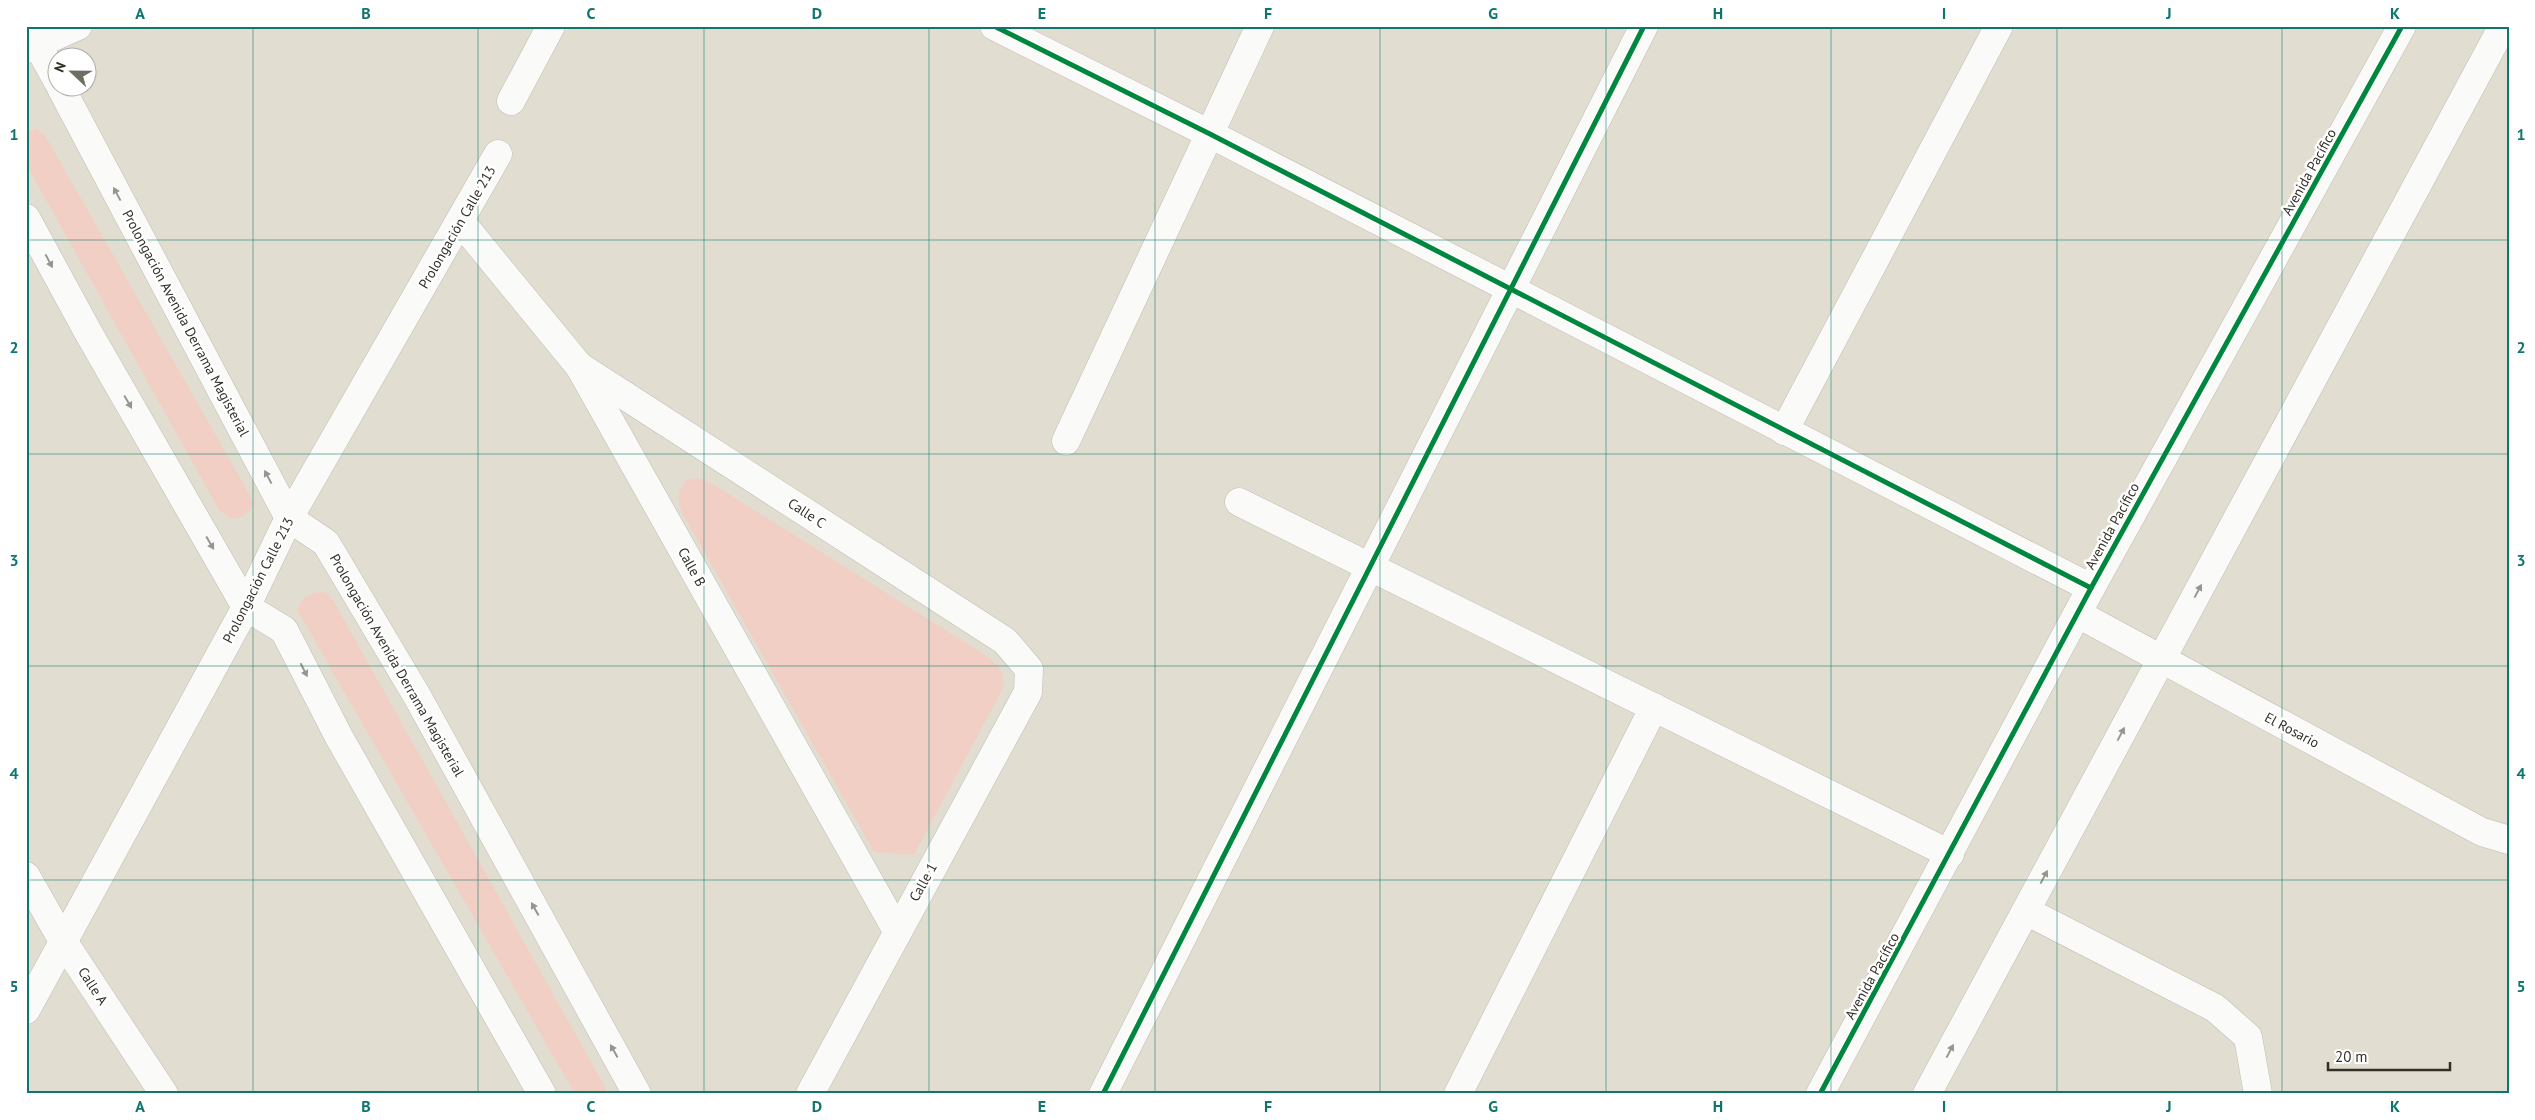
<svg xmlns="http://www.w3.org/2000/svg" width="2535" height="1120" font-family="'PT Sans',sans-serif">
<rect width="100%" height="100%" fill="#e1ded1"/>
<g fill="#f1cfc5">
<path d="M37,129L46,137L247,490L253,502L250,511L241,517L231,519L219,510L26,164V131Z"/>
<path d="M695,478L705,480L713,484L971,646C990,659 1011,667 1000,694L914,855L874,852L681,511C677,498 678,491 686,480Z"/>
<path d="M321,592L327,593L333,600L609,1094H575L297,610C302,598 308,593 321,592Z"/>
</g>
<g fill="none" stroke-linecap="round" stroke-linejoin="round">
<g stroke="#bfbcb2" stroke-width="29">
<g id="minor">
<path d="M27,26L58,82"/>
<path d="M994,26L1210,134L2091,588"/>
<path d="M26,49L78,26"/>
<path d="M61,88L289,518L326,543L417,696L637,1094"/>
<path d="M511,101L551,26"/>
<path d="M26,218L88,332L246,607L284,630L339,737L542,1094"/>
<path d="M460,221L579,366L897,931"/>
<path d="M579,366L1005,641L1029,669L1028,692L810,1094"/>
<path d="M1784,431L1999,26"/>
<path d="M1066,441L1260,26"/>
<path d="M1239,502L1950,854"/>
<path d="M2078,614L2482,832L2509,840"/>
<path d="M26,876L63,941L164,1094"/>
<path d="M2026,911L2215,1008L2248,1037L2258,1094"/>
<path d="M26,1010L246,607L289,518L498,154"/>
<path d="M1103,1094L1644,26"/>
<path d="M1458,1094L1654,707"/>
<path d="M1820,1094L2091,588L2402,26"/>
<path d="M1927,1094L2503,26"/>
</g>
</g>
<use href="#minor" stroke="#fafaf8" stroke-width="28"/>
<g stroke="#fff" stroke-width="8">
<g id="cycleway">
<path d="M994,26L1210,134L2091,588"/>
<path d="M1103,1094L1644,26"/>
<path d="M1820,1094L2091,588L2402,26"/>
</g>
</g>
<use href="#cycleway" stroke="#00873e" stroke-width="5"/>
</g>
<defs><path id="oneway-solid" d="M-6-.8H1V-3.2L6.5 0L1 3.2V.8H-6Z" transform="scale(1.25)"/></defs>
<g fill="#969590">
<use href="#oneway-solid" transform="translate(117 194) rotate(-118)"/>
<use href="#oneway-solid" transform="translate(49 261) rotate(62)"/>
<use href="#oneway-solid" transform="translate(128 402) rotate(60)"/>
<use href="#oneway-solid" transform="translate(268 477) rotate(-118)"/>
<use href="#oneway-solid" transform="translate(210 543) rotate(60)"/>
<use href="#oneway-solid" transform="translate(2198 591) rotate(-62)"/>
<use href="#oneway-solid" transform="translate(304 670) rotate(63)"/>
<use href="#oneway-solid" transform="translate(2121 734) rotate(-62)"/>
<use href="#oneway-solid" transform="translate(2044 877) rotate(-62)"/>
<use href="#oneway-solid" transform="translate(535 909) rotate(-119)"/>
<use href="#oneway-solid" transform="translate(614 1051) rotate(-119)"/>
<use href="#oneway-solid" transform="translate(1950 1051) rotate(-62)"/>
</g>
<path fill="none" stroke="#0f766e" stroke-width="1" stroke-opacity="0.55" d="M253,26V1094M478,26V1094M704,26V1094M929,26V1094M1155,26V1094M1380,26V1094M1606,26V1094M1831,26V1094M2057,26V1094M2282,26V1094M26,240H2509M26,454H2509M26,666H2509M26,880H2509"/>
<g text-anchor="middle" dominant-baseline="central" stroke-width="5" stroke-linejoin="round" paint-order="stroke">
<g font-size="14" fill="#323027" stroke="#fff">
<text transform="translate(2309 172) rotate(-61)">Avenida Pacífico</text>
<text transform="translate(457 227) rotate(-60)">Prolongación Calle 213</text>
<text transform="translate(186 323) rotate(62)">Prolongación Avenida Derrama Magisterial</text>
<text transform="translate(807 513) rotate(33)">Calle C</text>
<text transform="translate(2112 526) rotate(-61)">Avenida Pacífico</text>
<text transform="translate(692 567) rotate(61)">Calle B</text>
<text transform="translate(258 580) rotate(-63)">Prolongación Calle 213</text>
<text transform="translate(397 665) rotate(60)">Prolongación Avenida Derrama Magisterial</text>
<text transform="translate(2292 730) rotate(28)">El Rosario</text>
<text transform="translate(923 882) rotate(-61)">Calle 1</text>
<text transform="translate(1872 976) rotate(-61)">Avenida Pacífico</text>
<text transform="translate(93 986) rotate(57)">Calle A</text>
</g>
</g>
<rect width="2535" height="1120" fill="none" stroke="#ffffff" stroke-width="55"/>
<g transform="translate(72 72) rotate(292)"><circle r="24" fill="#ffffff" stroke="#adaca9"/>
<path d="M0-4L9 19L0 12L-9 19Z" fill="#6f6d62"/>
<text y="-8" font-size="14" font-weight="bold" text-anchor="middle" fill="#323027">N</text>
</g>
<path d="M2328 1062v8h122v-8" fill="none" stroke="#323027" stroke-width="2.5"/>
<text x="2335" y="1062" font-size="15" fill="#323027" stroke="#ffffff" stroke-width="4" paint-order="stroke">20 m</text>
<rect x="28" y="28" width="2480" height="1064" fill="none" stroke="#0f766e" stroke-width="2"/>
<g font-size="16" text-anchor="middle" font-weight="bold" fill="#0f766e">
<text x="140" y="19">A</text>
<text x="366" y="19">B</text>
<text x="591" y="19">C</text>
<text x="817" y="19">D</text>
<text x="1042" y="19">E</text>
<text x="1268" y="19">F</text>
<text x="1493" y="19">G</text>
<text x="1718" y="19">H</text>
<text x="1944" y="19">I</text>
<text x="2169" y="19">J</text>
<text x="2395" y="19">K</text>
<text x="14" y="140">1</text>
<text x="2521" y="140">1</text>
<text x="14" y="353">2</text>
<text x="2521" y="353">2</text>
<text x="14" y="566">3</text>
<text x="2521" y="566">3</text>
<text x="14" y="779">4</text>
<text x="2521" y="779">4</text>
<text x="14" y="992">5</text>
<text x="2521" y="992">5</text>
<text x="140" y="1112">A</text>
<text x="366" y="1112">B</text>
<text x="591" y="1112">C</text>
<text x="817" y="1112">D</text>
<text x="1042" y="1112">E</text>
<text x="1268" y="1112">F</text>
<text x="1493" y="1112">G</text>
<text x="1718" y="1112">H</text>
<text x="1944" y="1112">I</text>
<text x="2169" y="1112">J</text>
<text x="2395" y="1112">K</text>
</g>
</svg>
